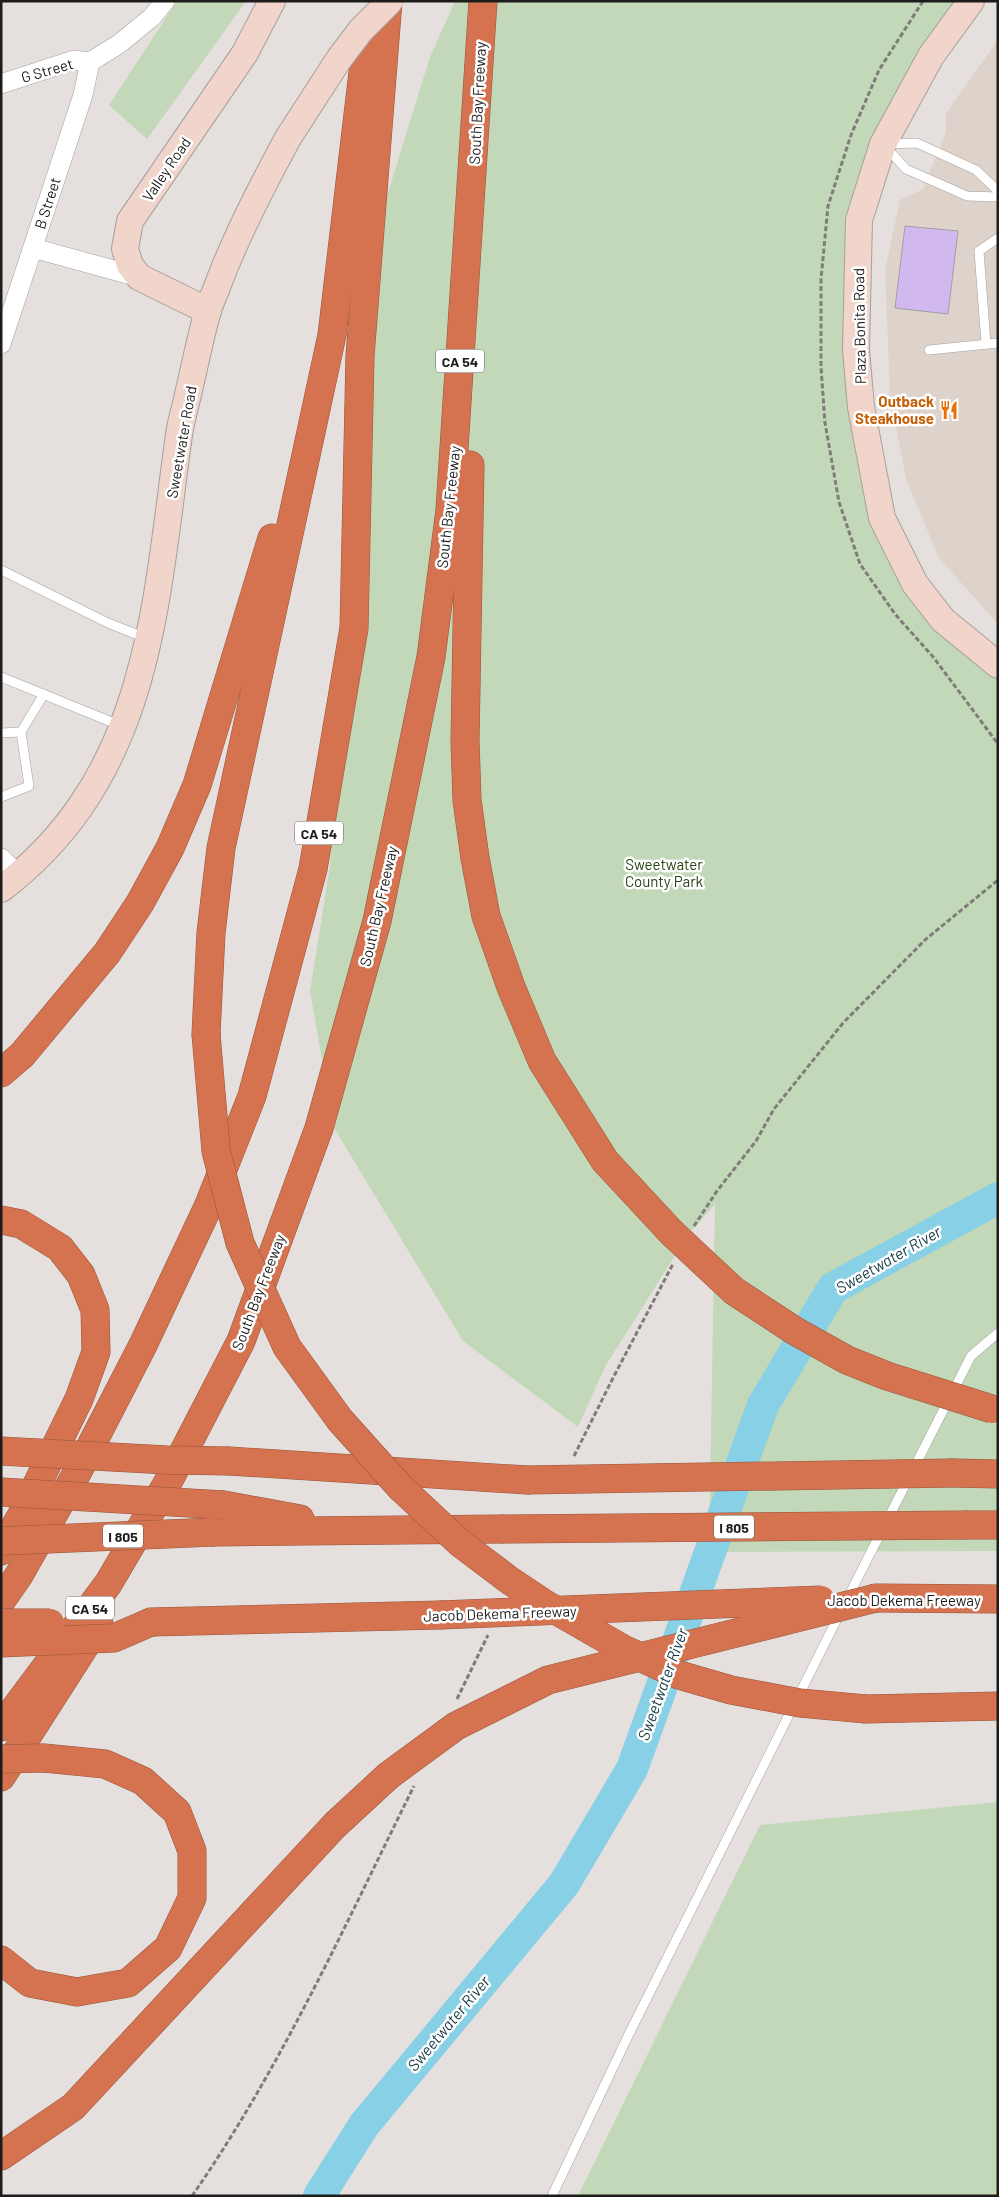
<svg xmlns="http://www.w3.org/2000/svg" width="999" height="2197" font-family="Barlow,sans-serif">
<rect width="100%" height="100%" fill="#e5e0dd"/>
<path fill="#ded3cb" d="M998,40V624L939,558L906,479L890,395L885,270L900,200L923,189L946,132V113Z"/>
<g fill="#c2d8b8">
<path d="M177,1H246L147,139L109,105Z"/>
<path d="M455,1H972L870,182L856,345L899,555L998,666V1551L709,1552L715,1204L688,1235L606,1365L578,1427L463,1341L334,1128L310,991L330,866L338,688L368,257L430,57Z"/>
<path d="M998,1802V2196H578L760,1825Z"/>
</g>
<g fill="none" stroke-linecap="round" stroke-linejoin="round">
<path stroke="#87d0e6" stroke-width="32" d="M319,2196L364,2125L564,1884L632,1769L763,1405L833,1288L998,1198"/>
</g>
<path fill="#d1b9ef" stroke="#a09fa3" d="M905,226L958,231L948,314L895,308Z"/>
<g fill="none" stroke-linecap="round" stroke-linejoin="round">
<g stroke="#a4a09d" stroke-width="10">
<g id="lane">
<path d="M888,144L917,143L976,170L998,191"/>
<path d="M885,146L906,169L967,196L998,197"/>
<path d="M986,344L979,251L998,238"/>
<path d="M929,350L998,343"/>
<path d="M1,570L108,623L146,638"/>
<path d="M1,677L119,725"/>
<path d="M21,732L44,694"/>
<path d="M1,733L21,732L29,786L1,797"/>
<path d="M847,1599L971,1356L998,1333"/>
<path d="M552,2196L628,2036L840,1613"/>
</g>
</g>
<g stroke="#a4a09d" stroke-width="20">
<g id="street">
<path d="M1,84L74,60L90,62L119,44L152,17L165,1"/>
<path d="M33,248L139,277"/>
<path d="M1,344L83,95L90,62"/>
<path d="M1,858L19,876"/>
</g>
</g>
<g stroke="#a4a09d" stroke-width="28">
<g id="secondary">
<path d="M971,1L931,56L883,144L859,220L856,350L861,407L882,518L915,584L943,620L998,665"/>
<path d="M208,311L139,277L130,265L125,249L130,221L245,53L272,1"/>
<path d="M1,889C151,775 155,605 179,435C181,420 186,405 189,390C195,365 200,339 207,314C210,302 216,291 220,279C239,230 263,184 288,138"/>
</g>
</g>
<g stroke="#95553d" stroke-width="29">
<g id="highway">
<path d="M470,465L465,741L467,800L475,858L486,916L511,987L542,1061L605,1161L671,1232"/>
<path d="M206,1034L211,933L221,848L332,335L368,30"/>
<path d="M1,1073L22,1055L107,953L140,903L170,848L197,785L272,538"/>
<path d="M1,1220L21,1224L60,1248L81,1275L95,1310L96,1352L79,1399L24,1511L1,1551"/>
<path d="M229,1461L527,1480"/>
<path d="M953,1473L998,1474"/>
<path d="M224,1505L300,1519"/>
<path d="M967,1525H998"/>
<path d="M214,1532L501,1529"/>
<path d="M876,1598L998,1599"/>
<path d="M1,1601L19,1575L78,1471L143,1345L208,1207L252,1096L313,869L354,628L360,356L388,1"/>
<path d="M151,1622L440,1615"/>
<path d="M866,1709L998,1706"/>
<path d="M1,1727L108,1584L168,1482L241,1341L319,1128L377,921L431,657L450,510L483,1"/>
<path d="M1,1777L99,1624"/>
<path d="M1,1960L30,1983L77,1992L128,1983L168,1948L192,1898V1851L177,1812L143,1781L105,1764L44,1758"/>
<path d="M1,2156L73,2107L335,1825"/>
</g>
</g>
<g stroke="#807c7a" stroke-width="3" stroke-dasharray="5 2.5" stroke-linecap="butt">
<path d="M923,1L879,70L851,135L828,206L821,279V367L825,423L839,502L860,564L895,614L934,658L998,744"/>
<path d="M694,1226L717,1191L756,1141L774,1109L843,1023L926,939L998,880"/>
<path d="M574,1456L614,1376L673,1264"/>
<path d="M457,1699L488,1635"/>
<path d="M192,2196C281,2068 345,1925 414,1786"/>
</g>
<use href="#lane" stroke="#fff" stroke-width="9"/>
<use href="#street" stroke="#fff" stroke-width="19"/>
<use href="#secondary" stroke="#f2d5ca" stroke-width="26"/>
<use href="#highway" stroke="#d57350" stroke-width="28"/>
<g stroke="#a4a09d" stroke-width="28" stroke-linecap="butt">
<path id="secondary-bridge" d="M288,138L339,59L361,30L390,1"/>
</g>
<g stroke="#95553d" stroke-width="29" stroke-linecap="butt">
<g id="highway-bridge">
<path d="M206,1034L216,1151L240,1243L287,1347L340,1420L401,1488L460,1543L509,1580L545,1604L625,1650L679,1675L731,1690L800,1703L866,1709"/>
<path d="M671,1232L734,1291L795,1331L847,1360L887,1376L992,1409"/>
<path d="M1,1451L167,1460L229,1461"/>
<path d="M527,1480L953,1473"/>
<path d="M1,1492L224,1505"/>
<path d="M501,1529L967,1525"/>
<path d="M1,1541L214,1532"/>
<path d="M440,1615L821,1600"/>
<path d="M1,1623H50"/>
<path d="M1,1643L114,1638L151,1622"/>
<path d="M1,1759L44,1758"/>
<path d="M335,1825L388,1776L456,1726L548,1680L876,1598"/>
</g>
</g>
<use href="#secondary-bridge" stroke="#f2d5ca" stroke-width="26"/>
<use href="#highway-bridge" stroke="#d57350" stroke-width="28"/>
</g>
<defs>
<g id="restaurant-bare" transform="scale(1.5)"><path d="M-5-6h1v4h1v-4h1v4h1v-4h1v5L-1.5 .5V6h-2V.5L-5-1ZM5-6V6H3V1.5H1.5Q1.5-4 5-6Z" fill="#e8710a" stroke="#fff" stroke-width="2.5" paint-order="stroke"/></g>
</defs>
<g fill-rule="evenodd">
<use href="#restaurant-bare" x="949" y="410"/>
</g>
<g text-anchor="middle" dominant-baseline="central" stroke-width="5" stroke-linejoin="round" paint-order="stroke">
<g fill="#fff" stroke="#62605f" stroke-width="1">
<rect x="436" y="349.5" width="48" height="23" rx="4"/>
<rect x="295" y="821.5" width="48" height="23" rx="4"/>
<rect x="714" y="1515.5" width="40" height="23" rx="4"/>
<rect x="103" y="1524.5" width="40" height="23" rx="4"/>
<rect x="66" y="1596.5" width="48" height="23" rx="4"/>
</g>
<g font-size="14" font-weight="bold" fill="#1e1c1b">
<text x="460" y="361">CA 54</text>
<text x="319" y="833">CA 54</text>
<text x="734" y="1527">I 805</text>
<text x="123" y="1536">I 805</text>
<text x="90" y="1608">CA 54</text>
</g>
<g font-size="15" fill="#1e1c1b" stroke="#fff">
<text transform="translate(47 70) rotate(-16)">G Street</text>
<text transform="translate(477 103) rotate(-87)">South Bay Freeway</text>
<text transform="translate(166 169) rotate(-56)">Valley Road</text>
<text transform="translate(47 203) rotate(-72)">B Street</text>
<text transform="translate(859 326) rotate(-91)">Plaza Bonita Road</text>
<text transform="translate(181 442) rotate(-80)">Sweetwater Road</text>
<text transform="translate(448 507) rotate(-84)">South Bay Freeway</text>
<text transform="translate(378 906) rotate(-77)">South Bay Freeway</text>
<text transform="translate(258 1292) rotate(-69)">South Bay Freeway</text>
<text x="904" y="1600">Jacob Dekema Freeway</text>
<text transform="translate(500 1613) rotate(-2)">Jacob Dekema Freeway</text>
</g>
<g font-size="15" font-weight="bold" fill="#c56008" stroke="#fff" text-anchor="end">
<text x="934" y="401">Outback<tspan x="934" dy="17">Steakhouse</tspan></text>
</g>
<g font-size="15" fill="#244410" stroke="#fff">
<text x="664" y="864">Sweetwater<tspan x="664" dy="17">County Park</tspan></text>
</g>
<g font-size="16" font-style="italic" fill="#173a43" stroke="#fff">
<text transform="translate(888 1259) rotate(-30)">Sweetwater River</text>
<text transform="translate(662 1684) rotate(-70)">Sweetwater River</text>
<text transform="translate(448 2023) rotate(-50)">Sweetwater River</text>
</g>
</g>
<rect width="999" height="2197" fill="none" stroke="#1e1c1b" stroke-width="5"/>
</svg>
